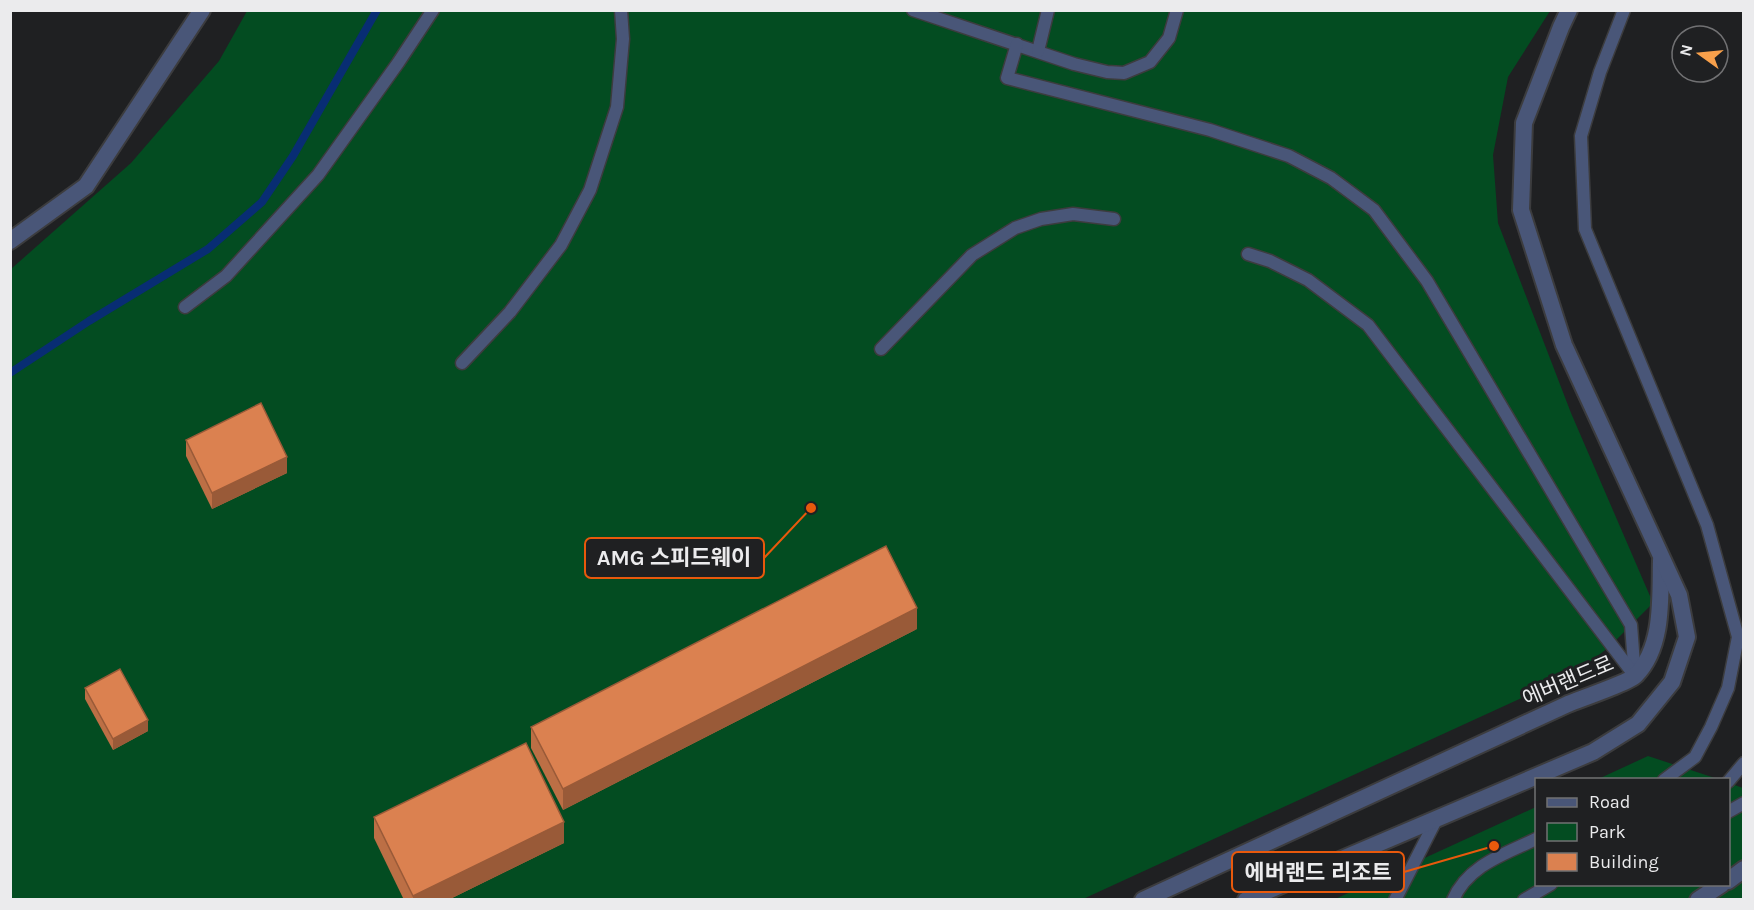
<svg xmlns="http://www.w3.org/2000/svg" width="1754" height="910" font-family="Karla,'Noto Sans KR',sans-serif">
<rect width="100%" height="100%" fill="#1f2022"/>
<g fill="#034c21">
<path d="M247,11H1550L1508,77L1493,155L1498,223L1571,413L1653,603L1609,647L1576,673L1083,899L11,900V269L131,163L219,61Z"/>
<path d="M1648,756L1718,779L1596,780Z"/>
<path d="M1729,783L1743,788V899L1333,900L1536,807V884H1728Z"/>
</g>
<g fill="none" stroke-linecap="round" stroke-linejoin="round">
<path stroke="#082d73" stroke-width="8" d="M10,373L89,321L208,249L262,202L293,156L377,10"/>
<g stroke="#3c3c3e" stroke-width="15">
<g id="service">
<path d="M913,10L1074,64L1107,72L1124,73L1150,62L1169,38L1177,10"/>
<path d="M1624,10L1600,72L1581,136L1585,229L1707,525L1738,637L1728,688L1711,727L1695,757L1664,780"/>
<path d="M1017,44L1007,78L1210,130L1289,156L1331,178L1374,210L1427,281L1631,625L1635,677"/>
<path d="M1038,51L1048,10"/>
<path d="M1248,254L1270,261L1308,280L1368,325L1635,676"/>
<path d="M185,307L226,276L318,175L398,63L433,10"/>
<path d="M881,349L972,255L1015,228L1041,219L1073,214L1114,219"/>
<path d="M462,363L510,312L561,245L590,190L617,107L623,39L621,10"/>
<path d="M1728,782L1744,763"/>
<path d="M1728,812L1744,803"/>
<path d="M1395,900L1437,818"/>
<path d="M1453,900C1468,865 1505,854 1536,839"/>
<path d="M1524,900L1551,884"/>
</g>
</g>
<g stroke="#3c3c3e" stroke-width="20">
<g id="minor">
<path d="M10,241L86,186L202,10"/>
<path d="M1728,881L1744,869"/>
<path d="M1698,900L1722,884"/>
</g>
</g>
<g stroke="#3c3c3e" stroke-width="20">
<g id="tertiary">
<path d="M1143,900L1568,704C1580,699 1630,682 1636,675C1664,646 1660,597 1661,560"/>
<path d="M1246,900L1593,752L1638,724L1672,682L1687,637L1679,595L1564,345L1521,210L1524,123L1561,27L1569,10"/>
</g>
</g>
<use href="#service" stroke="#495678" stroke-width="12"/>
<use href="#minor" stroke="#495678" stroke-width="16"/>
<use href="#tertiary" stroke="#495678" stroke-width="16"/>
</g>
<g fill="#bc6f45">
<path d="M186,440L287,473L212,509L186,456Z"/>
<path d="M917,629L563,810L531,748V727Z"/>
<path d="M85,688L148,731L113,750L85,699Z"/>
<path d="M374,817L564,843L448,900H404L374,838Z"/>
</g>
<g fill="#995a38">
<path d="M287,457V473L212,509V493Z"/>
<path d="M917,608V629L563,810V789Z"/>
<path d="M148,720V731L113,750V739Z"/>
<path d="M564,822V843L448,900H413V896Z"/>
</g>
<g fill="#db8150" stroke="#995a38" stroke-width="1.5">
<path d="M261,403L287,457L212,493L186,440Z"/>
<path d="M886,546L917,608L563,789L531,727Z"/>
<path d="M120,669L148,720L113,739L85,688Z"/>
<path d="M526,743L564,822L413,896L374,817Z"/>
</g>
<g text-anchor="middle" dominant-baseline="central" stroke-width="6" stroke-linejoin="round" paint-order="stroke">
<g font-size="21" fill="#ebebed" stroke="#1f2022">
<text transform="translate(1568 681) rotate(-23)">에버랜드로</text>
</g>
</g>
<path fill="none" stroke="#e8590c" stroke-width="2" d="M811 508L764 558M1494 846L1404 872"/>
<g fill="#e8590c" stroke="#1f2022" stroke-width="2">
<circle cx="811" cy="508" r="6"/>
<circle cx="1494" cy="846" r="6"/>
</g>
<g fill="#1f2022" stroke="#e8590c" stroke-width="2">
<rect x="585" y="538" width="179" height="40" rx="6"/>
<rect x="1232" y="852" width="172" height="40" rx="6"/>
</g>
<g font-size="22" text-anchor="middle" font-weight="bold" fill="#ebebed">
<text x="674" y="565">AMG 스피드웨이</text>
<text x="1318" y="880">에버랜드 리조트</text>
</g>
<rect width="1754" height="910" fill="none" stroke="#ebebed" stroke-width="24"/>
<rect x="1535" y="778" width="195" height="108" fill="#1f2022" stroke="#717173" stroke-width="1.5"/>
<rect x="1547" y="798" width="30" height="9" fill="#495678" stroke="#717173" stroke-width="1.5"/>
<text x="1589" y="808" font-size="18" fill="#ebebed">Road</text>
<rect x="1547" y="823" width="30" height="18" fill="#034c21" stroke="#717173" stroke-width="1.5"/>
<text x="1589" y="838" font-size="18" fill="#ebebed">Park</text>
<rect x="1547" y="853" width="30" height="18" fill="#db8150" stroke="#717173" stroke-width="1.5"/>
<text x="1589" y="868" font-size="18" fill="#ebebed">Building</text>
<g transform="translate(1700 54) rotate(285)"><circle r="28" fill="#1f2022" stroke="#717173" stroke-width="1.5"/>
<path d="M0-4.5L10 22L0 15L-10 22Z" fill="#f8a04b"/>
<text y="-9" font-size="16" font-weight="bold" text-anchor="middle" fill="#ebebed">N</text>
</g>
</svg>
